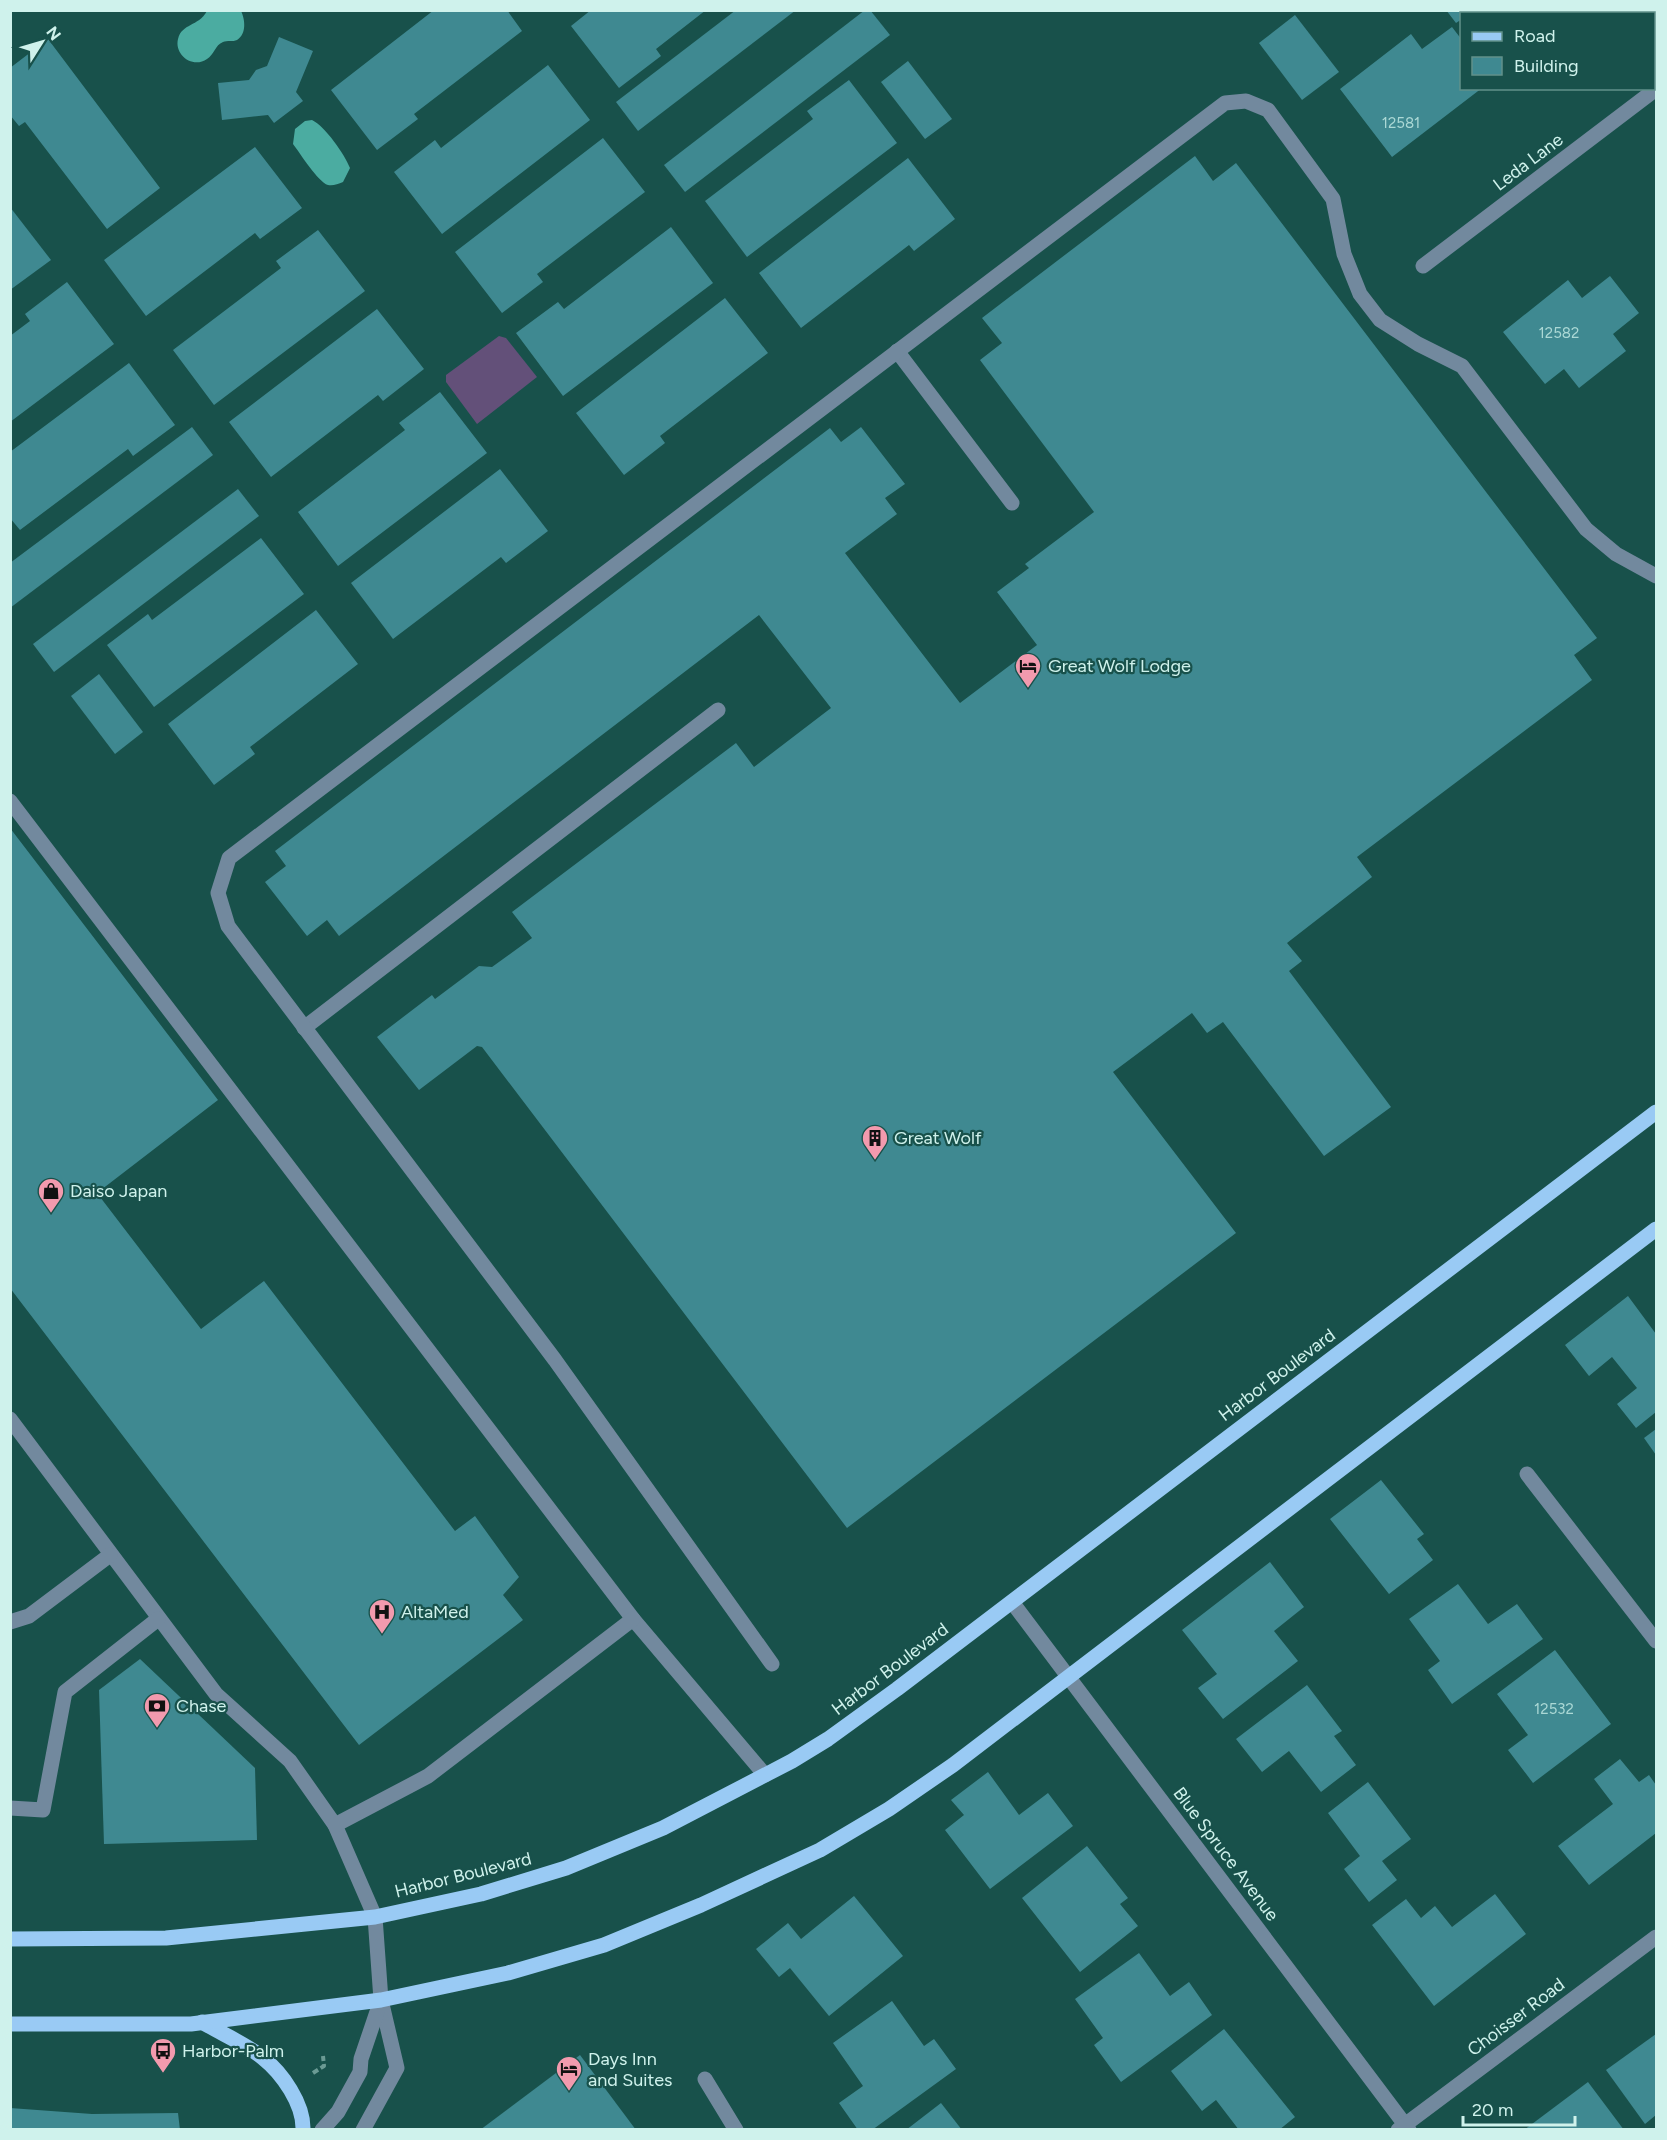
<svg xmlns="http://www.w3.org/2000/svg" width="1667" height="2140" font-family="Figtree,sans-serif">
<rect width="100%" height="100%" fill="#18514b"/>
<path fill="#635079" d="M499,336L506,338L537,377L477,424L446,382V375Z"/>
<g fill="#4baca1">
<path d="M207,11H241C245,19 247,34 237,40C233,42 227,40 223,42C215,45 214,55 207,59C193,69 174,55 178,39C182,23 198,27 207,11Z"/>
<path d="M312,120C325,126 345,155 350,168L343,182C338,184 333,186 328,185C318,182 300,153 293,144L295,129L305,121Z"/>
</g>
<g fill="#3f8991">
<path d="M434,10H507L522,31L414,114L418,119L377,150L331,90Z"/>
<path d="M591,10H706L656,49L661,56L619,88L571,26Z"/>
<path d="M736,10H796L638,131L616,102Z"/>
<path d="M865,10H870L890,35L685,192L664,165Z"/>
<path d="M1446,10H1472L1468,14H1462V19L1456,23Z"/>
<path d="M1544,10H1607L1603,14H1546Z"/>
<path d="M1295,15L1339,72L1302,100L1259,43Z"/>
<path d="M1452,27L1462,40V88H1482L1392,157L1340,89L1411,34L1422,49Z"/>
<path d="M279,37L313,51L296,92L303,101L274,123L268,115L222,120L218,83L249,80L256,70L267,66Z"/>
<path d="M48,39L160,188L107,229L25,122L19,126L10,115V68Z"/>
<path d="M908,61L952,119L925,139L881,82Z"/>
<path d="M548,65L590,120L442,234L394,172L435,140L441,148Z"/>
<path d="M849,80L897,143L747,257L705,201L813,119L807,111Z"/>
<path d="M603,138L645,192L537,274L543,282L502,313L455,252Z"/>
<path d="M255,147L302,208L260,239L255,233L146,316L104,260Z"/>
<path d="M1195,156L1213,181L1236,163L1597,638L1574,655L1592,680L1357,857L1372,877L1287,943L1302,961L1289,971L1391,1107L1324,1156L1223,1022L1207,1033L1192,1013L1113,1072L1236,1233L847,1528L482,1047L477,1046L419,1090L377,1037L432,995L435,999L479,966L492,967L532,938L512,912L736,743L754,767L831,708L759,615L339,936L327,920L307,936L265,882L286,866L275,851L830,428L841,442L861,427L905,484L885,498L897,514L845,553L960,703L1037,645L997,592L1029,568L1025,564L1094,512L980,360L1002,343L982,318Z"/>
<path d="M908,158L955,219L914,251L909,245L801,328L759,273Z"/>
<path d="M10,207L51,260L10,290Z"/>
<path d="M671,227L713,283L563,396L516,333L558,302L564,309Z"/>
<path d="M318,230L365,291L214,405L173,350L281,268L276,261Z"/>
<path d="M1610,276L1639,313L1613,334L1626,351L1579,388L1564,369L1545,384L1503,332L1568,280L1582,298Z"/>
<path d="M67,282L114,344L10,422V336L30,321L25,314Z"/>
<path d="M725,298L768,353L660,436L665,443L624,475L576,413Z"/>
<path d="M377,309L424,369L383,401L378,395L271,477L229,422Z"/>
<path d="M129,363L175,425L133,456L128,449L20,530L10,518V452Z"/>
<path d="M440,392L487,453L338,566L298,512L405,430L399,423Z"/>
<path d="M192,427L213,455L10,608V563Z"/>
<path d="M500,469L548,531L506,563L501,557L393,639L351,583Z"/>
<path d="M238,489L259,516L54,672L33,644Z"/>
<path d="M261,538L304,594L154,707L107,645L148,614L152,620Z"/>
<path d="M316,610L358,664L250,747L255,754L214,785L168,724Z"/>
<path d="M99,674L143,732L115,754L71,696Z"/>
<path d="M10,828L218,1100L97,1193L201,1329L264,1281L455,1531L475,1516L519,1577L503,1595L523,1620L359,1745L10,1288Z"/>
<path d="M1628,1296L1656,1334V1412L1636,1428L1617,1404L1637,1388L1612,1357L1589,1376L1565,1345Z"/>
<path d="M1656,1429V1455L1644,1438Z"/>
<path d="M1381,1480L1424,1534L1417,1539L1433,1560L1389,1594L1330,1519Z"/>
<path d="M1270,1562L1304,1607L1274,1631L1298,1661L1223,1719L1198,1688L1217,1674L1182,1630Z"/>
<path d="M1458,1584L1488,1624L1517,1604L1543,1639L1452,1704L1428,1670L1440,1661L1409,1619Z"/>
<path d="M1555,1650L1611,1724L1533,1783L1508,1750L1528,1735L1497,1694Z"/>
<path d="M140,1659L255,1768L257,1840L104,1844L99,1690Z"/>
<path d="M1307,1685L1342,1731L1334,1736L1356,1765L1321,1792L1289,1751L1262,1772L1236,1739Z"/>
<path d="M1620,1759L1639,1782L1649,1775L1656,1785V1833L1589,1885L1558,1846L1613,1804L1594,1779Z"/>
<path d="M988,1772L1019,1815L1048,1793L1073,1826L990,1889L945,1830L964,1815L951,1800Z"/>
<path d="M1368,1782L1411,1839L1382,1861L1397,1880L1369,1902L1344,1869L1360,1856L1328,1813Z"/>
<path d="M1087,1846L1128,1898L1120,1904L1138,1926L1080,1972L1022,1898Z"/>
<path d="M1495,1894L1526,1934L1434,2006L1372,1925L1406,1899L1421,1918L1435,1906L1452,1927Z"/>
<path d="M854,1896L903,1956L829,2016L790,1968L779,1977L756,1949L788,1923L801,1939Z"/>
<path d="M1139,1953L1170,1996L1189,1982L1212,2015L1121,2082L1094,2045L1103,2038L1075,1999Z"/>
<path d="M892,2001L924,2046L934,2039L956,2069L872,2130H858L839,2103L863,2086L833,2043Z"/>
<path d="M1224,2029L1295,2117L1279,2130H1239L1216,2100L1202,2111L1171,2071Z"/>
<path d="M1656,2034V2115L1645,2124L1606,2070Z"/>
<path d="M580,2055L636,2130H480Z"/>
<path d="M1588,2082L1624,2130H1524Z"/>
<path d="M941,2103L962,2130H906Z"/>
<path d="M10,2108L92,2114L178,2113L180,2130H10Z"/>
</g>
<g fill="none" stroke-linecap="round" stroke-linejoin="round">
<path stroke="#6b9a94" stroke-width="4" stroke-dasharray="6 3" stroke-linecap="butt" d="M313,2073L324,2066L323,2056"/>
<g stroke="#72899e" stroke-width="15">
<path d="M1423,266L1656,89"/>
<path d="M897,351L1012,503"/>
<path d="M10,801L633,1619L765,1775"/>
<path d="M304,1028L718,710"/>
<path d="M10,1419L216,1694L290,1761L335,1825L375,1917L381,2000L397,2068L363,2130"/>
<path d="M1527,1474L1656,1641"/>
<path d="M1012,1602L1409,2130"/>
<path d="M10,1622L29,1616L110,1555"/>
<path d="M772,1664L555,1360L228,926L218,893L229,858L1225,103L1246,101L1268,110L1333,199L1344,254L1360,294L1380,320L1418,344L1462,366L1586,529L1616,554L1656,576"/>
<path d="M10,1808L43,1810L65,1692L158,1619"/>
<path d="M335,1825L428,1776L633,1619"/>
<path d="M705,2079L736,2130"/>
<path d="M322,2130L338,2112L360,2072L361,2059L381,2000"/>
<path d="M1398,2130L1656,1937"/>
</g>
<g stroke="#99caf4" stroke-width="15">
<path d="M10,1939L166,1938L375,1917L481,1894L566,1868L663,1828L792,1761L828,1739L897,1689L1656,1112"/>
<path d="M202,2022C220,2033 248,2045 263,2058C282,2073 304,2104 303,2130"/>
<path d="M10,2024H191L381,2000L508,1973L604,1945L701,1905L820,1850L889,1809L953,1765L1656,1229"/>
</g>
</g>
<defs>
<g id="hotel-pin" transform="scale(1.35)"><path d="M0 17L-7.5 6A9.5 9.5 0 1 1 7.5 6Z" fill="#f29aae" stroke="#18514b"/><path d="M-6-4.5h1.5V1H6V5H4.5V3h-9V5H-6ZM-4 0a1.8 1.8 0 1 1 3.6 0ZM.5 0V-2.5h3Q6-2.5 6 0Z" fill="#111"/></g>
<g id="building-pin" transform="scale(1.35)"><path d="M0 17L-7.5 6A9.5 9.5 0 1 1 7.5 6Z" fill="#f29aae" stroke="#18514b"/><path d="M-4-6H4V6H1V3H-1V6H-4ZM-2.5-4.3h1.7v1.8h-1.7ZM.8-4.3h1.7v1.8H.8ZM-2.5-1h1.7V.8h-1.7ZM.8-1h1.7V.8H.8Z" fill="#111"/></g>
<g id="shop-pin" transform="scale(1.35)"><path d="M0 17L-7.5 6A9.5 9.5 0 1 1 7.5 6Z" fill="#f29aae" stroke="#18514b"/><path d="M-5-2.5h2.3a2.7 3.5 0 0 1 5.4 0H5L5.5 6h-11ZM-1.5-2.5h3a1.5 2.3 0 0 0-3 0Z" fill="#111"/></g>
<g id="hospital-pin" transform="scale(1.35)"><path d="M0 17L-7.5 6A9.5 9.5 0 1 1 7.5 6Z" fill="#f29aae" stroke="#18514b"/><path d="M-5-5h3v3.5h4V-5h3V5h-3V1.5h-4V5h-3Z" fill="#111"/></g>
<g id="bank-pin" transform="scale(1.35)"><path d="M0 17L-7.5 6A9.5 9.5 0 1 1 7.5 6Z" fill="#f29aae" stroke="#18514b"/><path d="M-6-4H6V4H-6ZM0-2.3a2.3 2.3 0 1 0 0 4.6a2.3 2.3 0 1 0 0-4.6Z" fill="#111"/></g>
<g id="bus-pin" transform="scale(1.35)"><path d="M0 17L-7.5 6A9.5 9.5 0 1 1 7.5 6Z" fill="#f29aae" stroke="#18514b"/><path d="M-5-6H5V4H4V6H2V4H-2V6H-4V4H-5ZM-3.5-4V0h7V-4ZM-3.5 1.2v1.5H-2V1.2ZM2 1.2v1.5H3.5V1.2Z" fill="#111"/></g>
</defs>
<g fill-rule="evenodd">
<use href="#hotel-pin" x="1028" y="666"/>
<use href="#building-pin" x="875" y="1138"/>
<use href="#shop-pin" x="51" y="1191"/>
<use href="#hospital-pin" x="382" y="1612"/>
<use href="#bank-pin" x="157" y="1706"/>
<use href="#bus-pin" x="163" y="2051"/>
<use href="#hotel-pin" x="569" y="2069"/>
</g>
<g text-anchor="middle" dominant-baseline="central" stroke-width="4.5" stroke-linejoin="round" paint-order="stroke">
<g font-size="15" fill="#abd8d5">
<text x="1401" y="123">12581</text>
<text x="1559" y="333">12582</text>
<text x="1554" y="1709">12532</text>
</g>
<g font-size="18" fill="#cff2ec" stroke="#18514b">
<text transform="translate(1528 162) rotate(-37)">Leda Lane</text>
<text transform="translate(1277 1375) rotate(-37)">Harbor Boulevard</text>
<text transform="translate(890 1669) rotate(-37)">Harbor Boulevard</text>
<text transform="translate(1226 1854) rotate(53)">Blue Spruce Avenue</text>
<text transform="translate(463 1875) rotate(-14)">Harbor Boulevard</text>
<text transform="translate(1516 2017) rotate(-37)">Choisser Road</text>
</g>
<g font-size="18" fill="#cff2ec" stroke="#18514b" text-anchor="start">
<text x="1048" y="666">Great Wolf Lodge</text>
<text x="894" y="1138">Great Wolf</text>
<text x="70" y="1191">Daiso Japan</text>
<text x="401" y="1612">AltaMed</text>
<text x="176" y="1706">Chase</text>
<text x="182" y="2051">Harbor-Palm</text>
<text x="588" y="2059">Days Inn<tspan x="588" dy="21">and Suites</tspan></text>
</g>
</g>
<rect width="1667" height="2140" fill="none" stroke="#cff2ec" stroke-width="24"/>
<rect x="1460" y="12" width="195" height="78" fill="#18514b" stroke="#61918b" stroke-width="1.5"/>
<rect x="1472" y="32" width="30" height="9" fill="#99caf4" stroke="#61918b" stroke-width="1.5"/>
<text x="1514" y="42" font-size="18" fill="#cff2ec">Road</text>
<rect x="1472" y="57" width="30" height="18" fill="#3f8991" stroke="#61918b" stroke-width="1.5"/>
<text x="1514" y="72" font-size="18" fill="#cff2ec">Building</text>
<g transform="translate(42 42) rotate(53)" stroke="#18514b" stroke-width="4.5" paint-order="stroke">
<path d="M0-4.5L10 22L0 15L-10 22Z" fill="#cff2ec"/>
<text y="-9" font-size="16" font-weight="bold" text-anchor="middle" fill="#cff2ec">N</text>
</g>
<path d="M1463 2116v9h112v-9" fill="none" stroke="#cff2ec" stroke-width="3"/>
<text x="1472" y="2116" font-size="18" fill="#cff2ec" stroke="#18514b" stroke-width="4.5" paint-order="stroke">20 m</text>
</svg>
